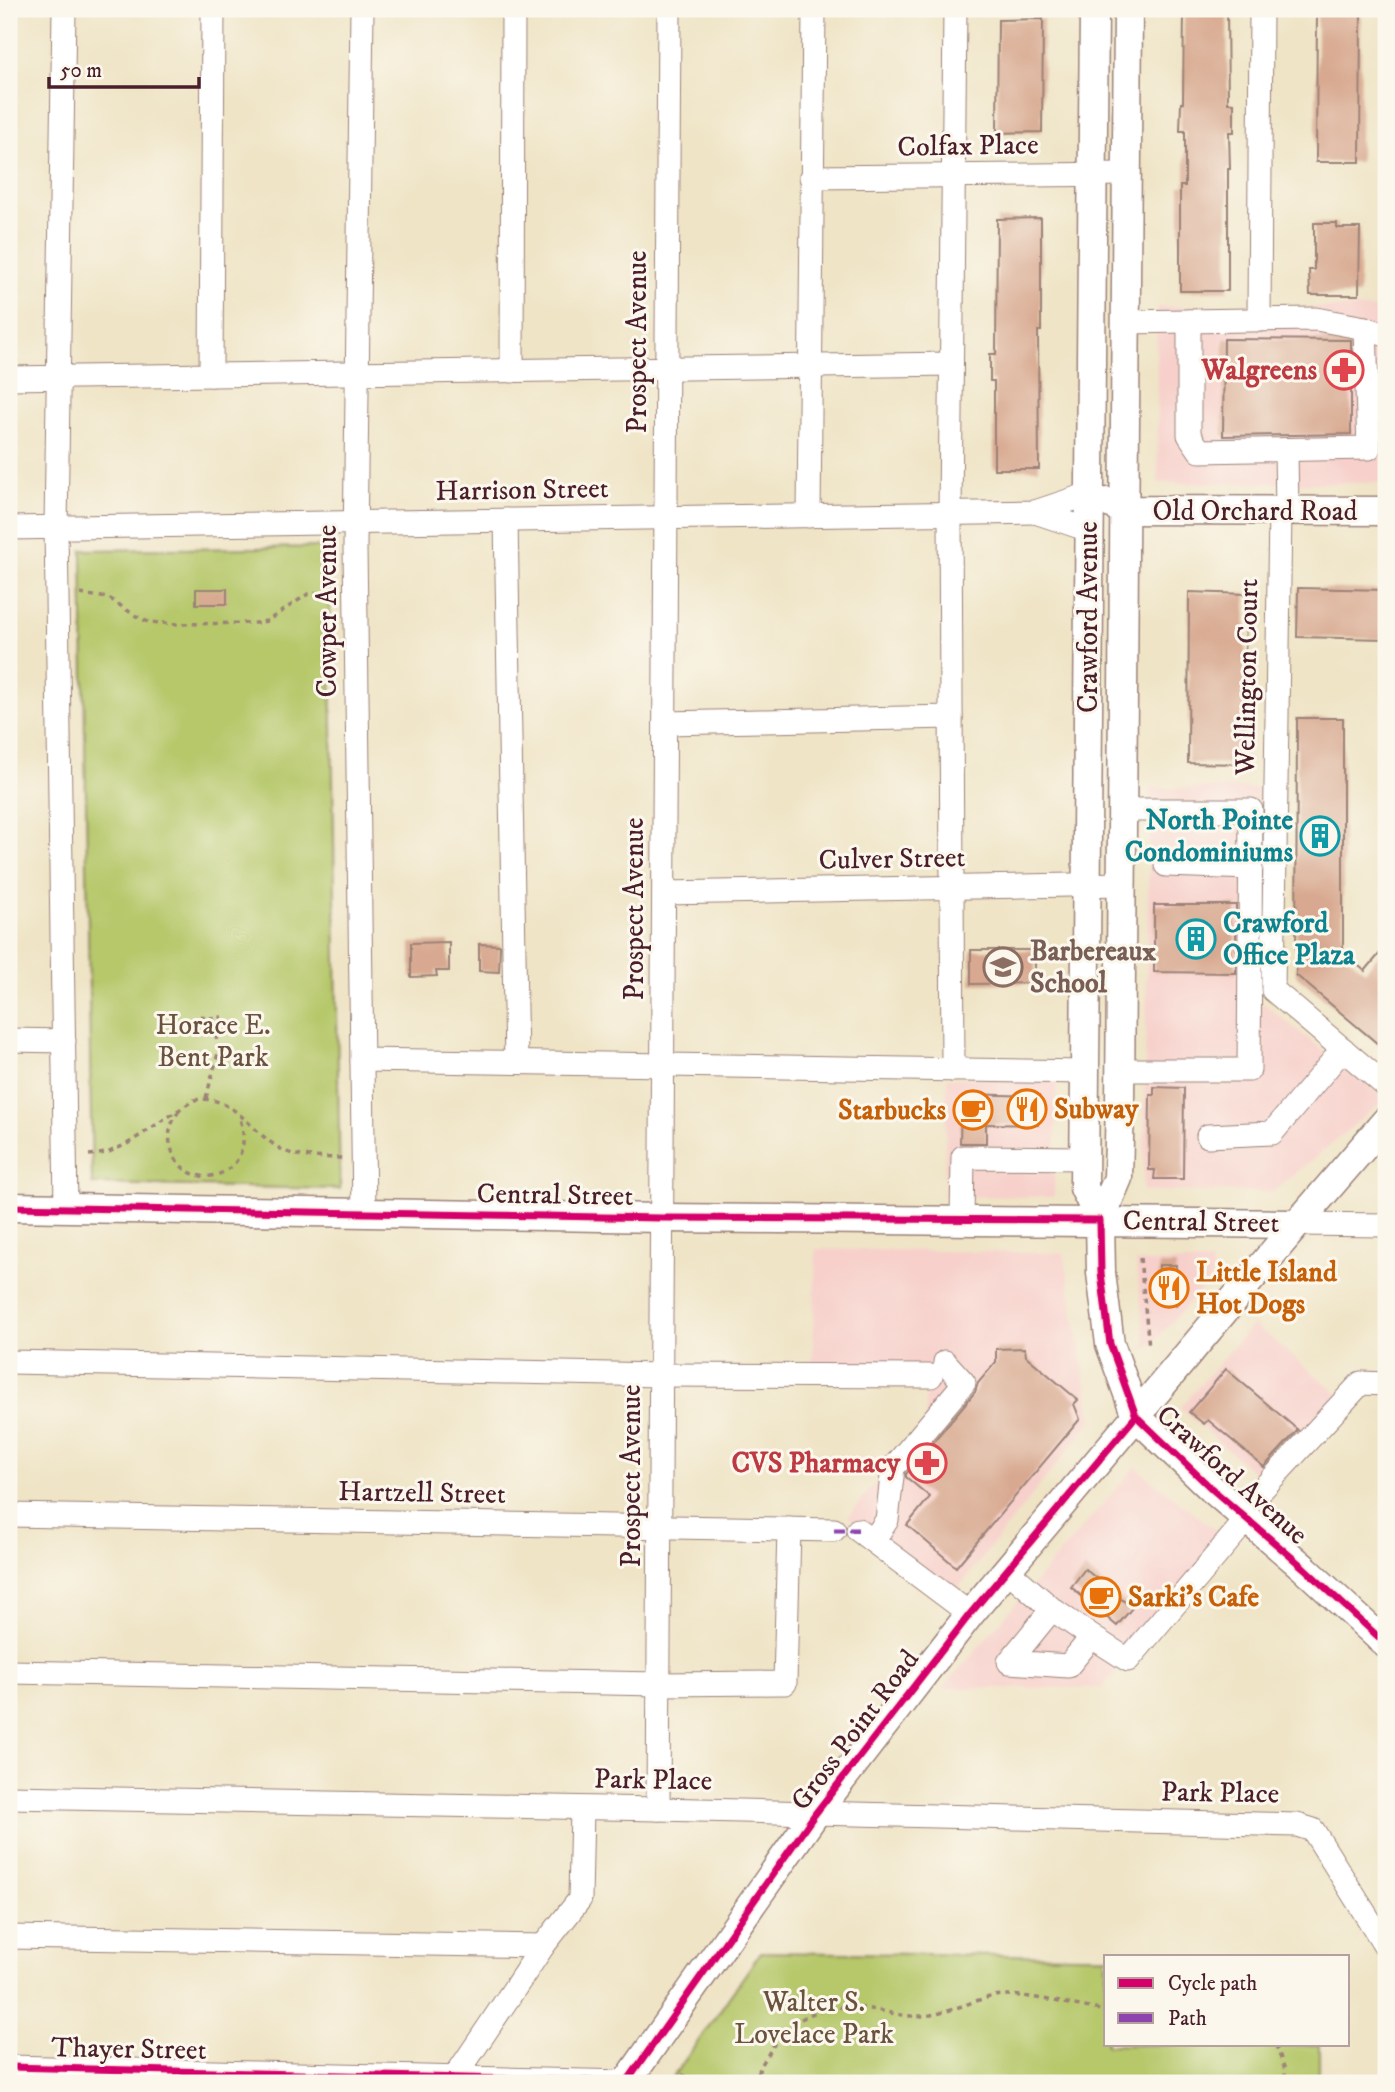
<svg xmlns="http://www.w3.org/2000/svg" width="1395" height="2092" font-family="'IM FELL DW Pica',serif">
<rect width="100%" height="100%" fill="#fbf7ec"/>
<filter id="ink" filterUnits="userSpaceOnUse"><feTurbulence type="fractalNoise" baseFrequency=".0143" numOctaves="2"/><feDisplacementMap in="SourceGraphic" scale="14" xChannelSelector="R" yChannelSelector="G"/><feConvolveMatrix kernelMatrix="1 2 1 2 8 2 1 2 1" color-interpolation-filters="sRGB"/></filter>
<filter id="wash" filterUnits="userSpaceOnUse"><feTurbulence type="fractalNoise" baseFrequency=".00686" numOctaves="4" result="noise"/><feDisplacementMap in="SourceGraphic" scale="28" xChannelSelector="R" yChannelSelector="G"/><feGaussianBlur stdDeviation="1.57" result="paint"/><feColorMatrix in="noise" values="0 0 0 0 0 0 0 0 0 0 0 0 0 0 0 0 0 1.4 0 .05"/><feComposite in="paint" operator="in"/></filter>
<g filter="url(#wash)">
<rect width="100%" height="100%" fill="#efe4c6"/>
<g fill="#f7d0cb">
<path d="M1256,306L1386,309V483H1158L1156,307Z"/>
<path d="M1150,788H1258L1260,1001L1386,1099L1273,1192L1143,1191Z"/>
<path d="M947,1078H1057L1054,1197L944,1196Z"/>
<path d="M816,1249L1064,1253L1092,1420L951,1597L848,1517L925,1423L926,1377L812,1376Z"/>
<path d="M1136,1262H1212V1278L1146,1350Z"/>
<path d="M1253,1324L1340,1395L1270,1486L1180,1408Z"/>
<path d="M1135,1467L1226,1538L1102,1688H943Z"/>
</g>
<g fill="#b6c86b" stroke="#80744b" stroke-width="2">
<path d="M329,547L340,1189L92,1184L82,550Z"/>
<path d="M761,1952L1164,1957H1106V2045H1319V2083H669Z"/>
</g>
<g id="blocks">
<g fill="#d8a990">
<path d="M1184,9H1227L1228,103H1234V132H1229L1230,169H1228V291H1180V186H1185V131H1180L1181,103H1183Z"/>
<path d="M1317,9H1361L1360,162H1316Z"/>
<path d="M1043,19L1042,132L997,133L998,20Z"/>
<path d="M1041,218V331H1038L1039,469H994V381H990V354H996L997,219Z"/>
<path d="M1314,223H1337V228H1360L1359,295H1310L1309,270H1314Z"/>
<path d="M1224,339L1351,340V434L1223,436Z"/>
<path d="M1298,588L1386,590V639L1297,637Z"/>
<rect x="196" y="589" width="31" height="15"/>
<path d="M1189,592L1246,594L1244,764L1188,763Z"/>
<path d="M1297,718H1343V953L1365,971L1386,946V1034L1378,1044L1296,975Z"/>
<path d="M1154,905H1236V973L1154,972Z"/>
<path d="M449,942V971H436L437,976L411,977V943Z"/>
<path d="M479,944L500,945L499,972L479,971Z"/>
<path d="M971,950H1035V983L971,984Z"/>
<path d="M1154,1087L1184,1088L1183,1179H1154L1155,1170H1149L1150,1095H1154Z"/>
<path d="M967,1094L1039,1096L1038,1125L986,1124V1143H960L961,1104Z"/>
<path d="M1159,1265H1176L1175,1282L1186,1293L1176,1306L1161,1296L1156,1283L1159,1281Z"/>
<path d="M1025,1348L1026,1356L1078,1400L1074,1404L1080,1419L956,1567L907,1525L930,1497L906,1477V1474L975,1392L978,1383L996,1362V1349Z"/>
<path d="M1226,1369L1298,1430L1264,1467L1208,1420L1204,1424L1189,1412Z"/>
<path d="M1085,1569L1132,1608L1117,1626L1071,1587Z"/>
</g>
</g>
</g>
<g filter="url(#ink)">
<use href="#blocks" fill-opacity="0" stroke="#9c8278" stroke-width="2"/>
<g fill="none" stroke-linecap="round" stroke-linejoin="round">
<g stroke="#9c8278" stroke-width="25">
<g id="minor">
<path d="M64,9L56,527L66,1208"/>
<path d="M362,9L355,547L364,1213"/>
<path d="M811,177L1127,174"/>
<path d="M1259,320L1261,9"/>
<path d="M1189,321V435L1200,451L1369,448L1365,328"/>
<path d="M1125,322L1316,319L1365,328L1386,335"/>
<path d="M512,371L513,9"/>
<path d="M211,375L213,9"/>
<path d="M9,378L951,364"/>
<path d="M1286,450L1287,511"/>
<path d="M1280,511L1273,990L1386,1086"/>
<path d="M1035,512L1089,530"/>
<path d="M809,516L814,9"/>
<path d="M506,520L516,1062"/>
<path d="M9,528L1035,512L1089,494"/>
<path d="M665,723L951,717"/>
<path d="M1166,865L1251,868"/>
<path d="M664,893L1122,884"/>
<path d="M9,1040L64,1041"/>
<path d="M362,1060L1084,1072"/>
<path d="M953,1070L950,513L955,9"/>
<path d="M1120,1070H1249L1251,810H1123"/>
<path d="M1208,1136L1272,1133L1343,1049"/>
<path d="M962,1219L963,1157L1084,1158"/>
<path d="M1297,1224L1386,1225"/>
<path d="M9,1362L661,1375L931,1376"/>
<path d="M1240,1513L1361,1383L1386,1384"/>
<path d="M9,1515L834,1530"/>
<path d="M858,1530L970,1614"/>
<path d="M873,1541L887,1520L893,1468L964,1383L945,1362"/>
<path d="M1007,1570L1052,1609L1092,1637L1068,1666L1009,1662L1052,1609"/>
<path d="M1092,1637L1128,1660L1247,1519"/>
<path d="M9,1672L659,1684L785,1683L789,1529"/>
<path d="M9,1797L658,1809L1297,1825L1313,1830L1386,1947"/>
<path d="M658,1809L669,9"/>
<path d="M9,1937L543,1946"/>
<path d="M9,2067L627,2082"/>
<path d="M451,2083L543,1946L580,1899L582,1809"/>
</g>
</g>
<g stroke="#9c8278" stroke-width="31">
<g id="major">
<path d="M1094,9L1084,1188L1100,1220"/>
<path d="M1128,9L1120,1104L1118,1178L1100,1220L1101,1273L1110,1344L1136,1416L1212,1489L1304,1568L1386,1644"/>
<path d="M1107,502L1123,510L1386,511"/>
<path d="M9,1207L662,1218L1297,1224"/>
<path d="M626,2083L815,1814L970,1614L1297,1224L1386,1121"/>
</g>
</g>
<g stroke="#9c8278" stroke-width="3.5" stroke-dasharray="5 5" stroke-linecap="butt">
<path d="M80,594L109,598L136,616L148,622L178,624L256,623L267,621L308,594L334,591"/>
<path d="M200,1016L212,1018"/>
<path d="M206,1098L219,1050L212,1018L222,1017"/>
<path d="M179,1111C171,1122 167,1134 171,1147C184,1198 262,1179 239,1116"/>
<path d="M89,1155L107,1153L127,1144L194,1100C236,1093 252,1137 287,1152C304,1159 324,1157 342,1158"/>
<path d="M1140,1258L1149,1347"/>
<path d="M1276,2045L1284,2067L1286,2083"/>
<path d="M682,2075C708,2084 730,2083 757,2076"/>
<path d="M757,2083C756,2071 765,2060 771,2049C793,2016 824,2003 863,2008C881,2010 898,2016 916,2016C948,2017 975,1996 1005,1995C1033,1995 1077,2006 1106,2011"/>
</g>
<use href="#minor" stroke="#fff" stroke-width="23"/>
<use href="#major" stroke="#fff" stroke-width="28"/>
<path stroke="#8e44ad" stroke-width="5" stroke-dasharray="10 5" stroke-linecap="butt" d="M834,1530H858"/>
<g stroke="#fbf7ec" stroke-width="11">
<g id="cycleway">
<path d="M9,1207L662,1218L1100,1220L1101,1273L1110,1344L1136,1416L1212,1489L1304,1568L1386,1644"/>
<path d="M9,2067L627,2082"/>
<path d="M626,2083L815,1814L970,1614L1136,1416"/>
</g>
</g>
<use href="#cycleway" stroke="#d6006c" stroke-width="7"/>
</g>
</g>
<defs>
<g id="pharmacy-ring" transform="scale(2.0125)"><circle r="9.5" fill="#fbf7ec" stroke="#e0444e" stroke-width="1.5"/><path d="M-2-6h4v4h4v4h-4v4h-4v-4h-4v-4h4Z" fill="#e0444e"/></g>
<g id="building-ring" transform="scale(2.0125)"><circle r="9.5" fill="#fbf7ec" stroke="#0f9aa8" stroke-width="1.5"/><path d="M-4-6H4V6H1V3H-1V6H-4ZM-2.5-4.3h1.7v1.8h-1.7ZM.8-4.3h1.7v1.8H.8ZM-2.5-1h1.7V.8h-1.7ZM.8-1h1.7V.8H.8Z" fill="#0f9aa8"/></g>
<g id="school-ring" transform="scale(2.0125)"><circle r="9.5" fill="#fbf7ec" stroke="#8d6e63" stroke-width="1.5"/><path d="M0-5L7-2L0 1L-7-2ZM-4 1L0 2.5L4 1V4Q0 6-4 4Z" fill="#8d6e63"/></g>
<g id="restaurant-ring" transform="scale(2.0125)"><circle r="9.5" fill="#fbf7ec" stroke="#e8710a" stroke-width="1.5"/><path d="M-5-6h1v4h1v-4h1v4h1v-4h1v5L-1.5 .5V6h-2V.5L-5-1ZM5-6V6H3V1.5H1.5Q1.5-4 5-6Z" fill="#e8710a"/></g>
<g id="cafe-ring" transform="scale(2.0125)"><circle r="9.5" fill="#fbf7ec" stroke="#e8710a" stroke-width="1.5"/><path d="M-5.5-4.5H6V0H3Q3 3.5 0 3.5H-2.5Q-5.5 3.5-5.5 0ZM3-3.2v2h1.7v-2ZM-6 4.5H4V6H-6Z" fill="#e8710a"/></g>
</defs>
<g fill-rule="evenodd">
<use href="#pharmacy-ring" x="1344" y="370"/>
<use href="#building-ring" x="1320" y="836"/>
<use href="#building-ring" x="1196" y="939"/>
<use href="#school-ring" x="1003" y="967"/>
<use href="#restaurant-ring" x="1027" y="1109"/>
<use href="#cafe-ring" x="973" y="1110"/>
<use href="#restaurant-ring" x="1169" y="1288"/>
<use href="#pharmacy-ring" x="927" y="1463"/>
<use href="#cafe-ring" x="1101" y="1597"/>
</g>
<g text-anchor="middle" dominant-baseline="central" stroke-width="6" stroke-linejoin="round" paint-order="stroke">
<g font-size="28" fill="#4a1f2b" stroke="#fbf7ec">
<text transform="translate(968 146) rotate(-1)">Colfax Place</text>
<text transform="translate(637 342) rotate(-90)">Prospect Avenue</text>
<text transform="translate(522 490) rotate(-1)">Harrison Street</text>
<text x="1255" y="511">Old Orchard Road</text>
<text transform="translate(327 611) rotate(-90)">Cowper Avenue</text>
<text transform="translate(1088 617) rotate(-90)">Crawford Avenue</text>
<text transform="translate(1247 677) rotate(-89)">Wellington Court</text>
<text transform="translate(892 859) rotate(-1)">Culver Street</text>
<text transform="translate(634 909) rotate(-90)">Prospect Avenue</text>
<text transform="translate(555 1195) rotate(1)">Central Street</text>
<text transform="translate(1201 1222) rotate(1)">Central Street</text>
<text transform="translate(1232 1475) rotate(42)">Crawford Avenue</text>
<text transform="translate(631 1476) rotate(-90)">Prospect Avenue</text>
<text transform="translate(422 1493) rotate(1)">Hartzell Street</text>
<text transform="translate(855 1730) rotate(-53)">Gross Point Road</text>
<text transform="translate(653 1780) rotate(1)">Park Place</text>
<text transform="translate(1220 1793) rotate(1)">Park Place</text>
<text transform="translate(129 2049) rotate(1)">Thayer Street</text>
</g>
<g font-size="28" font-weight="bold" fill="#be3a42" stroke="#fbf7ec" text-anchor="end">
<text x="1317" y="370">Walgreens</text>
<text x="900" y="1463">CVS Pharmacy</text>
</g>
<g font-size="28" font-weight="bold" fill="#0d838f" stroke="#fbf7ec" text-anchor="end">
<text x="1293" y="820">North Pointe<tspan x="1293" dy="32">Condominiums</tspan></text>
<text x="1223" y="923" text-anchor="start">Crawford<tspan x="1223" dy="32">Office Plaza</tspan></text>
</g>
<g font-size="28" font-weight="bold" fill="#785e54" stroke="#fbf7ec" text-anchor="start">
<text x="1030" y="951">Barbereaux<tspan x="1030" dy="32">School</tspan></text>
</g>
<g font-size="28" fill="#6a523e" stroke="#fbf7ec">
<text x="213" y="1025">Horace E.<tspan x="213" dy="32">Bent Park</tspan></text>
<text x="814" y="2002">Walter S.<tspan x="814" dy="32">Lovelace Park</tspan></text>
</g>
<g font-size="28" font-weight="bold" fill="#c56008" stroke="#fbf7ec" text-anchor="start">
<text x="1054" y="1109">Subway</text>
<text x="946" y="1110" text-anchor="end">Starbucks</text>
<text x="1196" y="1272">Little Island<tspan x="1196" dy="32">Hot Dogs</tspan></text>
<text x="1128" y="1597">Sarki's Cafe</text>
</g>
</g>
<rect width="1395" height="2092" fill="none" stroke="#fbf7ec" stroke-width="35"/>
<rect x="1104" y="1955" width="245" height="91" fill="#fbf7ec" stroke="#b4a19f" stroke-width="2"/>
<rect x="1118" y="1978" width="35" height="10" fill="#d6006c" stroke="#b4a19f" stroke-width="2"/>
<text x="1168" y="1990" font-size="21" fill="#4a1f2b">Cycle path</text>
<rect x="1118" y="2013" width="35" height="10" fill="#8e44ad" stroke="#b4a19f" stroke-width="2"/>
<text x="1168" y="2025" font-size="21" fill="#4a1f2b">Path</text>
<path d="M49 77v10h150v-10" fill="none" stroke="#4a1f2b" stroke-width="3.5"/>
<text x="60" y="77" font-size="21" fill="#4a1f2b" stroke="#fbf7ec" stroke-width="5" paint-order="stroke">50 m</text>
</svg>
